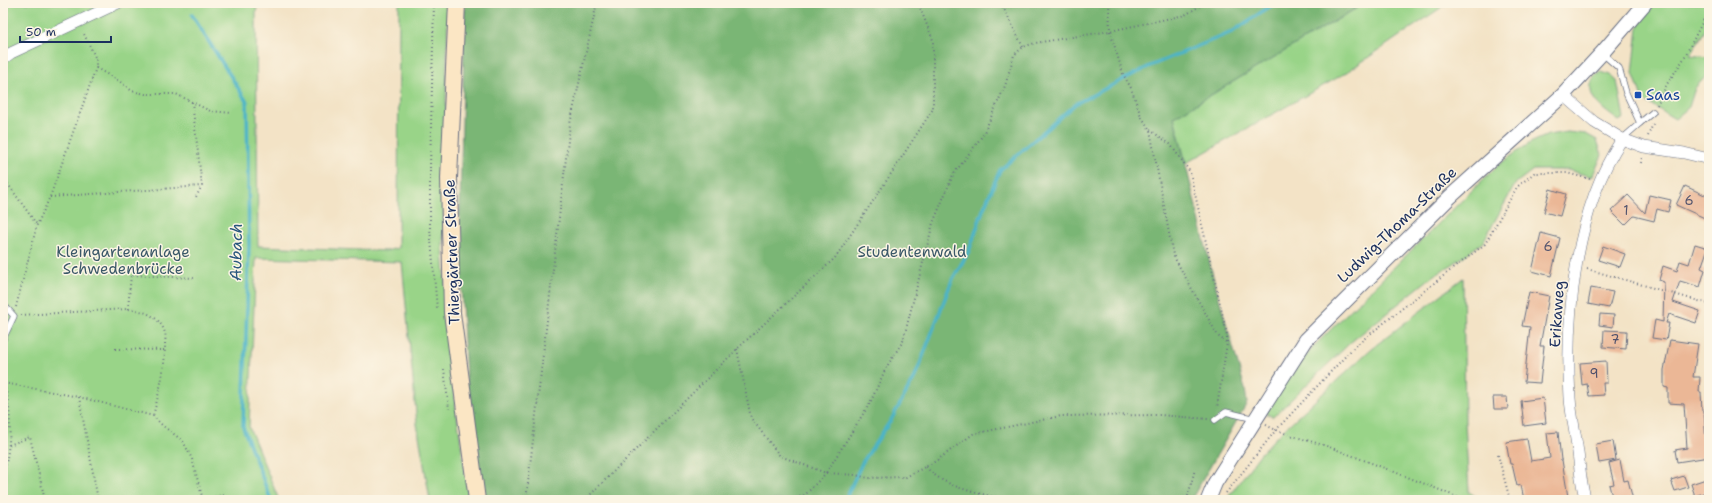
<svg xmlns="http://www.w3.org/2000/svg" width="1712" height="503" font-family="'Shantell Sans',sans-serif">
<rect width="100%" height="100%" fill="#fcf5e5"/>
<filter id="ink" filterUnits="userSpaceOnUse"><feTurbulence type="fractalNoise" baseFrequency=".025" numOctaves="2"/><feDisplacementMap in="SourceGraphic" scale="8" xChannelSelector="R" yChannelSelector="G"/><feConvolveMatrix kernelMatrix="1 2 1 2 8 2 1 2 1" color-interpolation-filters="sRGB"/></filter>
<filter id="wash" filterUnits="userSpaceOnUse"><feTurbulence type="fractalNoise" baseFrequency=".012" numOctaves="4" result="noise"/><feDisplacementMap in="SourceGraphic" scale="16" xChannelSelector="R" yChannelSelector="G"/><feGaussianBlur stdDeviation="0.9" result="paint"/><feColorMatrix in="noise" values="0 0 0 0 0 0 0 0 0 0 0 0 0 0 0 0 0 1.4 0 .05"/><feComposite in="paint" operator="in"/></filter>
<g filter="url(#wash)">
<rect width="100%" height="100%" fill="#f3e3c6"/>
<g fill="#99d488" stroke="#5a8273">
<path d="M3,3H258L256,12L258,246L386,251L398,248L399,3H448L443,247L451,373L469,500H430L417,424L402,262L256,258L249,427L279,500H3Z"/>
<path d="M1365,3H1448L1344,74L1186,163L1174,117Z"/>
<path d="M1654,3H1709V24L1690,55L1706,57L1709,61V73L1695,88L1689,107L1675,119L1643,100L1633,73L1638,28L1646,12Z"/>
<path d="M1601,72L1610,75L1617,81L1624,118L1619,121C1607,112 1585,99 1592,81C1594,76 1596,74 1601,72Z"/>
<path d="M1567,132L1586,134L1597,140L1602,155L1592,177L1568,170H1533L1516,183L1483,242L1453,264L1434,275L1351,342L1273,417L1267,414L1263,408L1315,345L1498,165L1530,143L1548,135Z"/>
<path d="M1463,278L1465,422L1469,492L1481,500H1226L1261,453L1281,432L1371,349Z"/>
</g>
<path fill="#7ab674" stroke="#4a7269" d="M465,3H1365L1174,117L1215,284L1245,389L1247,403L1191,500H480L466,377L459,246Z"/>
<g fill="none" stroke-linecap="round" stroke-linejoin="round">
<g stroke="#4bb4c9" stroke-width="3.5">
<path d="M192,15L247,102L249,245L243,427L271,500"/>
<path d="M845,500L862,463L891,420L915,377L952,280L969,251L983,210L1000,170L1075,104L1150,66L1232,32L1275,3"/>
</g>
</g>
<g id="blocks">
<g fill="#ebb796">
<path d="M1685,186L1709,197V220L1676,205Z"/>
<path d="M1550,189L1566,194L1560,216L1544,212Z"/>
<path d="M1628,195L1645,213L1649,195L1671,200L1668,212L1657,209L1654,221L1634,216L1625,225L1611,211Z"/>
<path d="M1541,233L1560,238L1551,276L1532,271Z"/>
<path d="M1695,244L1708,248L1701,268L1705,270L1700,287L1680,281L1673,302L1700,311L1696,323L1669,314L1666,323H1669L1666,340L1652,338L1655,320L1663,322L1664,282L1659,280L1663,266L1677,271L1680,261L1689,264Z"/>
<path d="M1603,246L1625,254L1620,267L1598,260Z"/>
<path d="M1591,288L1613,292L1609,308L1588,304Z"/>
<path d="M1529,292L1549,296L1540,346H1544L1540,383L1524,382L1530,327L1522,326Z"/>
<path d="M1600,314L1614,315L1613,327L1599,325Z"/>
<path d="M1604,330L1627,331L1626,349L1603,347Z"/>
<path d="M1670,340L1698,344L1693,377H1700L1699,392H1701L1702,411H1704L1706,444H1709V457L1677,462L1675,450L1687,448L1684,404L1668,403V388L1664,387V370Z"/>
<path d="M1606,361L1607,383H1603L1604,395L1589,396L1587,384L1582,385L1580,363Z"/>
<path d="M1493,397H1507L1508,409H1494Z"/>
<path d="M1543,398L1546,423L1524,426L1521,401Z"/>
<path d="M1558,432L1561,460H1562L1568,497L1524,500L1521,485L1517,486L1512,464H1510L1506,442L1527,439L1531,461L1550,458L1547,433Z"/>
<path d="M1613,441L1616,460L1599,463L1596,444Z"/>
<path d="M1620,460L1624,481L1628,480L1633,500H1613L1609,485L1614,484L1609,463Z"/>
<path d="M1684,476L1688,487L1675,491L1671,480Z"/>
<path d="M1709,478V491L1695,496L1691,484Z"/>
</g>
</g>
</g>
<g filter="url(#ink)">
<use href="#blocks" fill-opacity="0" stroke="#676e82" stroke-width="1"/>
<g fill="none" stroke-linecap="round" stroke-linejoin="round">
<g stroke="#676e82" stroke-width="7">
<g id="service">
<path d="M1603,54L1619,68L1626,93L1640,123L1622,139"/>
<path d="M1640,123L1653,112"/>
<path d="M3,304L14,316L3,339"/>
<path d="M1215,420L1226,412L1255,419"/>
<path d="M1574,500L1585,497"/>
</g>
</g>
<g stroke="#676e82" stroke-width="12">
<g id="minor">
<path d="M3,59L11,53L118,3"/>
<path d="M1563,95L1594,122L1622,139L1644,147L1684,153L1709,159"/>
<path d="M1586,500C1580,484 1580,463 1577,446C1575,431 1571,414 1570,398C1565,315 1575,210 1622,139"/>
</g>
</g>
<g stroke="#676e82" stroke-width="16">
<path id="tertiary" d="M1208,500L1215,483L1306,340L1450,197L1563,95L1602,53L1645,3"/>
</g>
<g stroke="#676e82" stroke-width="18">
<path id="secondary" d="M457,3L449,178L452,313L477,500"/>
</g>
<g stroke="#676e82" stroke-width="2" stroke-dasharray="1 3" stroke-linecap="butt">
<path d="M434,3L430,168V228L437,309"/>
<path d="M1001,3L1023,47"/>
<path d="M1109,3L1110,31L1123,74L1131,88L1141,116L1150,130L1173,255L1218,336L1227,343"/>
<path d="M1704,19L1709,23"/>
<path d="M96,68L119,81L132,91L145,94H176L210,111L232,113"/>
<path d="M192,102L202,186L196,197"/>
<path d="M1657,105L1667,84L1683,60L1704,19L1709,15"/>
<path d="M1150,130L1170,144L1190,172L1227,335V343L1217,408"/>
<path d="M1648,136L1653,124"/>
<path d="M1641,163L1642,157"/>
<path d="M3,177L37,225"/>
<path d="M50,197L202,186"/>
<path d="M1587,269L1709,304"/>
<path d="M16,307L37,225L50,197L96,68V59L83,32"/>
<path d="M128,309L131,275L194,278"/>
<path d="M21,315L128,309C143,310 160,316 165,333C166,336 165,342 165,345C165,370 159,393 153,416"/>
<path d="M115,349L165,350"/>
<path d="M737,349L751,418L780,456L826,473L870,403L886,368L903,341L933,223L953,175L983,135L1005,86L1014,55L1023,47L1035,43L1110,31L1185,15L1205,3"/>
<path d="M444,369L449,409"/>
<path d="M3,381C14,411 10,448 3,479"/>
<path d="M4,383L79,397L153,416L163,426L183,441L192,459L203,500"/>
<path d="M79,397L98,500"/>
<path d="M1266,425C1286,436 1310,440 1332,448C1377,465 1421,482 1464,500"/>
<path d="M9,445L30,437L45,500"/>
<path d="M1498,455L1510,500"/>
<path d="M926,467C945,489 985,495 1012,500"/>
<path d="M1226,493L1276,430L1355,346L1438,280L1485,244L1517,187L1534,173H1567L1590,179"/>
<path d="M3,499L4,500"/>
<path d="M203,499L224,495"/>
<path d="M526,500L570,124L597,3"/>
<path d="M585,500L737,349L835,258L885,183L933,109V40L918,3"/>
<path d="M788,500L805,495L826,473L856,475L868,478L906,477L936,461L973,434L1061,416L1160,415L1208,419"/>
<path d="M1061,500H1074"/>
<path d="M1187,500L1195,469"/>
</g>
<use href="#service" stroke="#fff" stroke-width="5.5"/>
<use href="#minor" stroke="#fff" stroke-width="11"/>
<use href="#tertiary" stroke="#fff" stroke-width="14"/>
<use href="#secondary" stroke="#fbe6c4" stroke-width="16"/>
</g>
</g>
<rect fill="#1a4fb4" stroke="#fcf5e5" stroke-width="1.5" x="1634" y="91" width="8" height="8" rx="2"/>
<g text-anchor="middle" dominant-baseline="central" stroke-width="3" stroke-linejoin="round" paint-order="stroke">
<g font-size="13" fill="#4f516c">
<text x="1689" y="200">6</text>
<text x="1626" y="210">1</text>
<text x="1548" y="246">6</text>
<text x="1615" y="339">7</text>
<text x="1594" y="373">9</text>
</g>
<g font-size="15" fill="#164399" stroke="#fcf5e5" text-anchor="start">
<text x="1646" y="95">Saas</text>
</g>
<g font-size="15" fill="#1b2f5e" stroke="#fcf5e5">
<text transform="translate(1397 225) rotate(-44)">Ludwig-Thoma-Straße</text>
<text transform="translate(452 252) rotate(-92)">Thiergärtner Straße</text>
<text transform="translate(1557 314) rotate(-86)">Erikaweg</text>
</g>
<g font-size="15" fill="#3a5868" stroke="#fcf5e5">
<text x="123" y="252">Kleingartenanlage<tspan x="123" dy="17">Schwedenbrücke</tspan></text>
<text x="912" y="252">Studentenwald</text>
</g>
<g font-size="16" font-style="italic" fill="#29577e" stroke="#fcf5e5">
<text transform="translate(236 252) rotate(-89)">Aubach</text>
</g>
</g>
<rect width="1712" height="503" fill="none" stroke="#fcf5e5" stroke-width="16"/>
<path d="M20 36v6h91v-6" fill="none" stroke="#1b2f5e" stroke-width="2"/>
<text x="26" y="36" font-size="12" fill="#1b2f5e" stroke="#fcf5e5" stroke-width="3" paint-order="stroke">50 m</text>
</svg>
